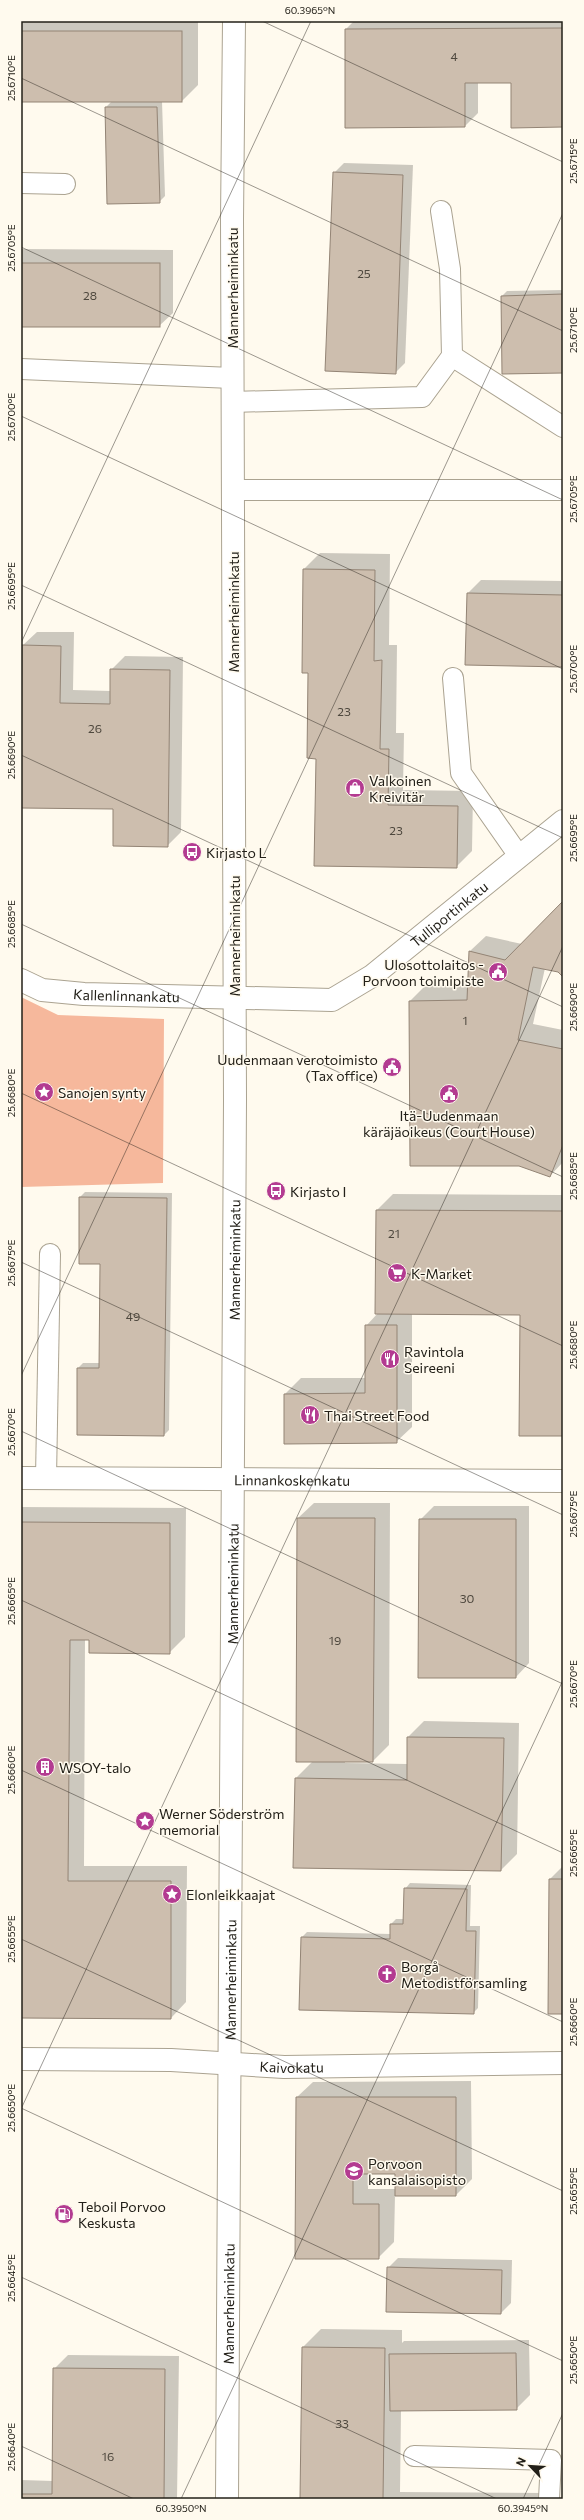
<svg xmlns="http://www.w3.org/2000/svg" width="584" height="2520" font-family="Commissioner,sans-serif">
<rect width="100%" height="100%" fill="#fffaee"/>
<path fill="#f6b89c" d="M21,997L58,1015L164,1019L163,1183L21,1187Z"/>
<g fill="#0003" fill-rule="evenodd">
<path d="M21,21H198V85L182,101H162L165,196L159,202L108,203L106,107L112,101H21Z"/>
<path d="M354,21H563V126L512,82H478V113L465,126L346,29Z"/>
<path d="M344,163L413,165L405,363L395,373L334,173Z"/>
<path d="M21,249L173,250V313L159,326H21Z"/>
<path d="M563,290V372L502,296L507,291Z"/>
<path d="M320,553L390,554L389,645H397L396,733H404L403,790L473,791L472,851L456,867L317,758L304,569Z"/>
<path d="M481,580L563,581V666L468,593Z"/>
<path d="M37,632H74L73,690L111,691V670L125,656L183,657L181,832L167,846L114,808L23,645Z"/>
<path d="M563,903V976L559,971L545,968L533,1024L563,1030V1162L550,1176L410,1001L426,985H469L470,951L486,936L522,944Z"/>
<path d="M85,1192L172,1193L169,1430L164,1435L78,1368L83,1363H100L101,1263H80V1197Z"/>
<path d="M393,1194L563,1195V1435L521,1314L412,1313V1427L396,1442L285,1394L301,1378H366V1326L378,1313L377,1210Z"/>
<path d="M314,1503H390L389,1745L373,1761H345V1763L408,1764V1737L424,1721L519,1723L517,1854L501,1870L296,1778L313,1761L298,1518Z"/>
<path d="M434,1506H529V1663L516,1677L420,1520Z"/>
<path d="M21,1507L186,1508L185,1637L169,1653L85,1639L84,1866H187L186,2002L171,2018L21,2017Z"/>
<path d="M563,1866V2013L550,1879Z"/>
<path d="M410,1883L471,1885L470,1926H480L478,2008L473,2013L302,1937L307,1932L391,1934V1924L396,1919H404L405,1889Z"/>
<path d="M471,2081L472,2179L456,2195H395L394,2242L378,2258L297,2097L313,2082ZM368,2173H396V2189H368Z"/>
<path d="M398,2258L512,2260L511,2303L501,2313L388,2268Z"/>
<path d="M321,2329L402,2330V2343L404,2341L529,2340L530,2395L516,2409L401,2410L400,2492L547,2493V2499H301L303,2347Z"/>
<path d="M68,2355L179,2356L177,2499H21V2480L53,2481L54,2369Z"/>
</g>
<g fill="#cdbeae" stroke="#938475">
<path d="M563,28V127L511,128V83H465V127L345,128V29Z"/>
<rect x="21" y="31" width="161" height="71"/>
<path d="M105,107H157L160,203L107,204Z"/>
<path d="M333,172L403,175L396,374L325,371Z"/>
<rect x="21" y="263" width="139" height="64"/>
<path d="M563,294V373L502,374L501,296Z"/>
<path d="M303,569L375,570L374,661L382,660L380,749H389L388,805L458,806L457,868L314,866L316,759L307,758L308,673H302Z"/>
<path d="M467,593L563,595V667L465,665Z"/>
<path d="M22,645L61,646L60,703L110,704V669L170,670L168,847L113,846V809L21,808Z"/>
<path d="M563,901V977L558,972L533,967L518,1040L563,1049V1145L550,1177L519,1166H410L409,1001L467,1000L469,951L505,960Z"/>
<path d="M79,1197L167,1198L164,1436L77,1435V1368H99L100,1264H79Z"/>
<path d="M376,1210L563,1211V1436H519L520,1315L375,1314Z"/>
<path d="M365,1325H397V1443L284,1444V1394L365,1393Z"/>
<path d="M297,1518H375L373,1762H296Z"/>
<path d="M419,1519H516V1678H418Z"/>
<path d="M21,1522L170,1523V1654L89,1653V1640H70L68,1881H171V2019L21,2018Z"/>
<path d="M407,1737L504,1738L501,1871L293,1868L295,1778L407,1780Z"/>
<path d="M549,1879H563V2014H548Z"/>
<path d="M404,1888L467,1889L466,1931H476L474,2014L299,2010L301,1937L390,1939V1924H403Z"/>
<path d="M296,2097H456V2196H395V2174H353V2204H379V2259H295Z"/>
<path d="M387,2267L502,2270L501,2314L386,2312Z"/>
<path d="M302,2347L385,2348L383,2499H300Z"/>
<path d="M516,2353L517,2410L390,2411L389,2354Z"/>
<path d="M53,2368L165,2369L164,2499H21V2494H52Z"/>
</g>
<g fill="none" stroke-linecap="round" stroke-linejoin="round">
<g stroke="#aba391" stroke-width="22">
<g id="lane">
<path d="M21,183L65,184"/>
<path d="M452,356L563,427"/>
<path d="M21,369L232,378"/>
<path d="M232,402L422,397L452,356L450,269L441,211"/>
<path d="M233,490H563"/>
<path d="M453,678L461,773L519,856"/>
<path d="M46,1478L50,1254"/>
<path d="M414,2456L551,2460L549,2499"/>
</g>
</g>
<g stroke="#aba391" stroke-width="24">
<g id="street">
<path id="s1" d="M21,980L42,990L84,994L332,1000L372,976L563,821"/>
<path id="s2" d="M21,1478L563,1481"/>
<path id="s3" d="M21,2059L171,2060L284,2067L563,2063"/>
</g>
</g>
<g stroke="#aba391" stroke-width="24">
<g id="secondary">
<path id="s4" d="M227,2499L235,1100L232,219L234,21"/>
</g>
</g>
<use href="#lane" stroke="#fff" stroke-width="20"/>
<use href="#street" stroke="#fff" stroke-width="22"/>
<use href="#secondary" stroke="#fff" stroke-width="22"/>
</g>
<path fill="none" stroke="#232019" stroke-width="1" stroke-opacity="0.45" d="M262,21L563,162M21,78L563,331M21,247L563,500M21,416L563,669M21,585L563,838M21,643L311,21M21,755L563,1007M21,924L563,1177M21,1093L563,1346M21,1262L563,1515M21,1376L563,213M21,1431L563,1684M21,1600L563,1853M21,1770L563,2022M21,1939L563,2191M21,2108L563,2361M21,2109L563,946M21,2277L497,2499M21,2446L134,2499M181,2499L563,1680M523,2499L563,2413"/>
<defs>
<g id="shop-disc" transform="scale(1)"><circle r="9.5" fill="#b33b91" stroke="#fffaee"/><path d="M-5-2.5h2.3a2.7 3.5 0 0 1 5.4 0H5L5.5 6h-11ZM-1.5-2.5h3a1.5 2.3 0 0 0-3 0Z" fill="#fff"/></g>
<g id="bus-disc" transform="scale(1)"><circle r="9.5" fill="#b33b91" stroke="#fffaee"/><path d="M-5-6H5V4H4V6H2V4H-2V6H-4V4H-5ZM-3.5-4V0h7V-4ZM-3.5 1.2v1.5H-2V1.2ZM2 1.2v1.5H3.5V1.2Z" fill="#fff"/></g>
<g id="civic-disc" transform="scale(1)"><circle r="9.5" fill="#b33b91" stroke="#fffaee"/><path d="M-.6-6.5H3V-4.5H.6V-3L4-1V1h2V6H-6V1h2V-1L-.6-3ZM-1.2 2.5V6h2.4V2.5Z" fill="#fff"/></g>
<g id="sight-disc" transform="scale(1)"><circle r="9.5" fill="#b33b91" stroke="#fffaee"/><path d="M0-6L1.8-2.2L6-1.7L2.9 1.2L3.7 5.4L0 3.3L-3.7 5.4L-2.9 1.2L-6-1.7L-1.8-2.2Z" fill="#fff"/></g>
<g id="supermarket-disc" transform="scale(1)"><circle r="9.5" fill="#b33b91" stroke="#fffaee"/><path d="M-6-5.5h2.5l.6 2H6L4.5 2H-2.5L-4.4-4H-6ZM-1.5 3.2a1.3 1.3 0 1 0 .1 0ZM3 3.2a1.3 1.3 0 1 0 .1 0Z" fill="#fff"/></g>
<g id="restaurant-disc" transform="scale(1)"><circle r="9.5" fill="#b33b91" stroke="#fffaee"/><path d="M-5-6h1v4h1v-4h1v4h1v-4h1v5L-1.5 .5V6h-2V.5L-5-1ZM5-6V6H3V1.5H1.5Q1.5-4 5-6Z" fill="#fff"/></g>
<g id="building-disc" transform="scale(1)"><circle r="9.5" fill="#b33b91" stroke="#fffaee"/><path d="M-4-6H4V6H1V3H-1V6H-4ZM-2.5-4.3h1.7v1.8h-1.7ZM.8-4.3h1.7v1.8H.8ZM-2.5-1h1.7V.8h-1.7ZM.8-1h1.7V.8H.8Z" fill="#fff"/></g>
<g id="church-disc" transform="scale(1)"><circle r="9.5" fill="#b33b91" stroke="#fffaee"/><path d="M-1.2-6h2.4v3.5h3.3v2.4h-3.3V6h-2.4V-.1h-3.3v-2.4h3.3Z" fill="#fff"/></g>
<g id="school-disc" transform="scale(1)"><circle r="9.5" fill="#b33b91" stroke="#fffaee"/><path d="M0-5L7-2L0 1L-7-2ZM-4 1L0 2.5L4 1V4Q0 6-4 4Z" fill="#fff"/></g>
<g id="fuel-disc" transform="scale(1)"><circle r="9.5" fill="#b33b91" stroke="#fffaee"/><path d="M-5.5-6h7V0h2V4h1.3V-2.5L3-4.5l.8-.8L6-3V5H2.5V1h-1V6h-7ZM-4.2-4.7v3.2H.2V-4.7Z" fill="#fff"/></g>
</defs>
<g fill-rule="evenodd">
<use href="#shop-disc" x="355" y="788"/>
<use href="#bus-disc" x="192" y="852"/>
<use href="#civic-disc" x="498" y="972"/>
<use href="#civic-disc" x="392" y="1067"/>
<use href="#sight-disc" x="44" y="1092"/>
<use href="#civic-disc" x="449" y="1094"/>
<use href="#bus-disc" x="276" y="1191"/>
<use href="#supermarket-disc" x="397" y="1273"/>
<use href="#restaurant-disc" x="390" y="1359"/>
<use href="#restaurant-disc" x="310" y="1415"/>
<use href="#building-disc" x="45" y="1767"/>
<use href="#sight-disc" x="145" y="1821"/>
<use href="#sight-disc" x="172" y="1894"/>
<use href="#church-disc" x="387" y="1974"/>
<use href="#school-disc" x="354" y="2171"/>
<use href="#fuel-disc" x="64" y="2214"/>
</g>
<g text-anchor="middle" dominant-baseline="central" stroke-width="3" stroke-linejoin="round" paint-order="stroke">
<g font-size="12" fill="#4e483e">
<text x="454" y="56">4</text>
<text x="364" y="273">25</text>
<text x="90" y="295">28</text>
<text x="344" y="711">23</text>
<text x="95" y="728">26</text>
<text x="396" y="830">23</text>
<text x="465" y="1020">1</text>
<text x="394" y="1233">21</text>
<text x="133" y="1316">49</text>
<text x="467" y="1598">30</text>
<text x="335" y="1640">19</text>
<text x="342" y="2423">33</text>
<text x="108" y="2456">16</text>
</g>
<g font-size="14" fill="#232019" stroke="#fffaee">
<text transform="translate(232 288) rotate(-90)">Mannerheiminkatu</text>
<text transform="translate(233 612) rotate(-90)">Mannerheiminkatu</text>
<text stroke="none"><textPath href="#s1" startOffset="459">Tulliportinkatu</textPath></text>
<text transform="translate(234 936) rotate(-90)">Mannerheiminkatu</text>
<text stroke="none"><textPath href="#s1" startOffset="108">Kallenlinnankatu</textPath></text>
<text stroke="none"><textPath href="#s4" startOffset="1239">Mannerheiminkatu</textPath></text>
<text stroke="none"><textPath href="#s2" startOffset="271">Linnankoskenkatu</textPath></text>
<text stroke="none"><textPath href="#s4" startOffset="915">Mannerheiminkatu</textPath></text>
<text stroke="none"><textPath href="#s4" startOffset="519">Mannerheiminkatu</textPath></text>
<text stroke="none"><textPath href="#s3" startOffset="271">Kaivokatu</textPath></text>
<text stroke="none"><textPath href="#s4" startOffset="195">Mannerheiminkatu</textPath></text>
</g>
<g font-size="14" fill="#232019" stroke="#fffaee" text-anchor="start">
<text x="369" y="780">Valkoinen<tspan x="369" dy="16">Kreivitär</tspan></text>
<text x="206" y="852">Kirjasto L</text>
<text x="484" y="964" text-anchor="end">Ulosottolaitos -<tspan x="484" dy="16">Porvoon toimipiste</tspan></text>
<text x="378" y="1059" text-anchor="end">Uudenmaan verotoimisto<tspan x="378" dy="16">(Tax office)</tspan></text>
<text x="58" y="1092">Sanojen synty</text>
<text x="449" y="1115" text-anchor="middle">Itä-Uudenmaan<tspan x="449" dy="16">käräjäoikeus (Court House)</tspan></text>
<text x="290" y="1191">Kirjasto I</text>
<text x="411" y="1273">K-Market</text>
<text x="404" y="1351">Ravintola<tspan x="404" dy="16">Seireeni</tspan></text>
<text x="324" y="1415">Thai Street Food</text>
<text x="59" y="1767">WSOY-talo</text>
<text x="159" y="1813">Werner Söderström<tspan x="159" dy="16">memorial</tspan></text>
<text x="186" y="1894">Elonleikkaajat</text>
<text x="401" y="1966">Borgå<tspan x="401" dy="16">Metodistförsamling</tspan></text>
<text x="368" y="2163">Porvoon<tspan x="368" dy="16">kansalaisopisto</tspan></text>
<text x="78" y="2206">Teboil Porvoo<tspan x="78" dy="16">Keskusta</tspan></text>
</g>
</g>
<rect width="584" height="2520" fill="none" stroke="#fffaee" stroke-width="44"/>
<g transform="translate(530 2466) rotate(295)" stroke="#fffaee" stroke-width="3" paint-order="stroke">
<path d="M0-3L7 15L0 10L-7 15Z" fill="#232019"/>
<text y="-6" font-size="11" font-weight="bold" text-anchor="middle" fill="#232019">N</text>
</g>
<rect x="22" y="22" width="540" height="2476" fill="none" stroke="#232019" stroke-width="1.5"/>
<g font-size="10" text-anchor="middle" fill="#232019">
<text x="310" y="14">60.3965°N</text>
<text transform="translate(11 78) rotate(-90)" y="4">25.6710°E</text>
<text transform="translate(573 161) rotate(-90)" y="4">25.6715°E</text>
<text transform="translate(11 248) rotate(-90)" y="4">25.6705°E</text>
<text transform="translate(573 330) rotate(-90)" y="4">25.6710°E</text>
<text transform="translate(11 417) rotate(-90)" y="4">25.6700°E</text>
<text transform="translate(573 499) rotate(-90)" y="4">25.6705°E</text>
<text transform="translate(11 586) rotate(-90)" y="4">25.6695°E</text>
<text transform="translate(573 669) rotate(-90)" y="4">25.6700°E</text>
<text transform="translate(11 755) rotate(-90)" y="4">25.6690°E</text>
<text transform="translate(573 838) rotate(-90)" y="4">25.6695°E</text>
<text transform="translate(11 924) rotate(-90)" y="4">25.6685°E</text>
<text transform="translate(573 1007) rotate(-90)" y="4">25.6690°E</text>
<text transform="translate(11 1093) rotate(-90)" y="4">25.6680°E</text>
<text transform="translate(573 1176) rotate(-90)" y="4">25.6685°E</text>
<text transform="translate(11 1263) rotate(-90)" y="4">25.6675°E</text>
<text transform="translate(573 1345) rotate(-90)" y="4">25.6680°E</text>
<text transform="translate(11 1432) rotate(-90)" y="4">25.6670°E</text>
<text transform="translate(573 1514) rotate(-90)" y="4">25.6675°E</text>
<text transform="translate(11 1601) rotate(-90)" y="4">25.6665°E</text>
<text transform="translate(573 1684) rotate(-90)" y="4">25.6670°E</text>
<text transform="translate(11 1770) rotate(-90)" y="4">25.6660°E</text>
<text transform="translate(573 1853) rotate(-90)" y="4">25.6665°E</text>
<text transform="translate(11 1939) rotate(-90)" y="4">25.6655°E</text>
<text transform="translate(573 2022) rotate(-90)" y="4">25.6660°E</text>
<text transform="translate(11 2108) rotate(-90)" y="4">25.6650°E</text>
<text transform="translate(573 2191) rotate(-90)" y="4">25.6655°E</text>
<text transform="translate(11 2278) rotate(-90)" y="4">25.6645°E</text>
<text transform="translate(573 2360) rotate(-90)" y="4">25.6650°E</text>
<text transform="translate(11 2447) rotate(-90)" y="4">25.6640°E</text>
<text x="181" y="2512">60.3950°N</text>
<text x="523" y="2512">60.3945°N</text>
</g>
</svg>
